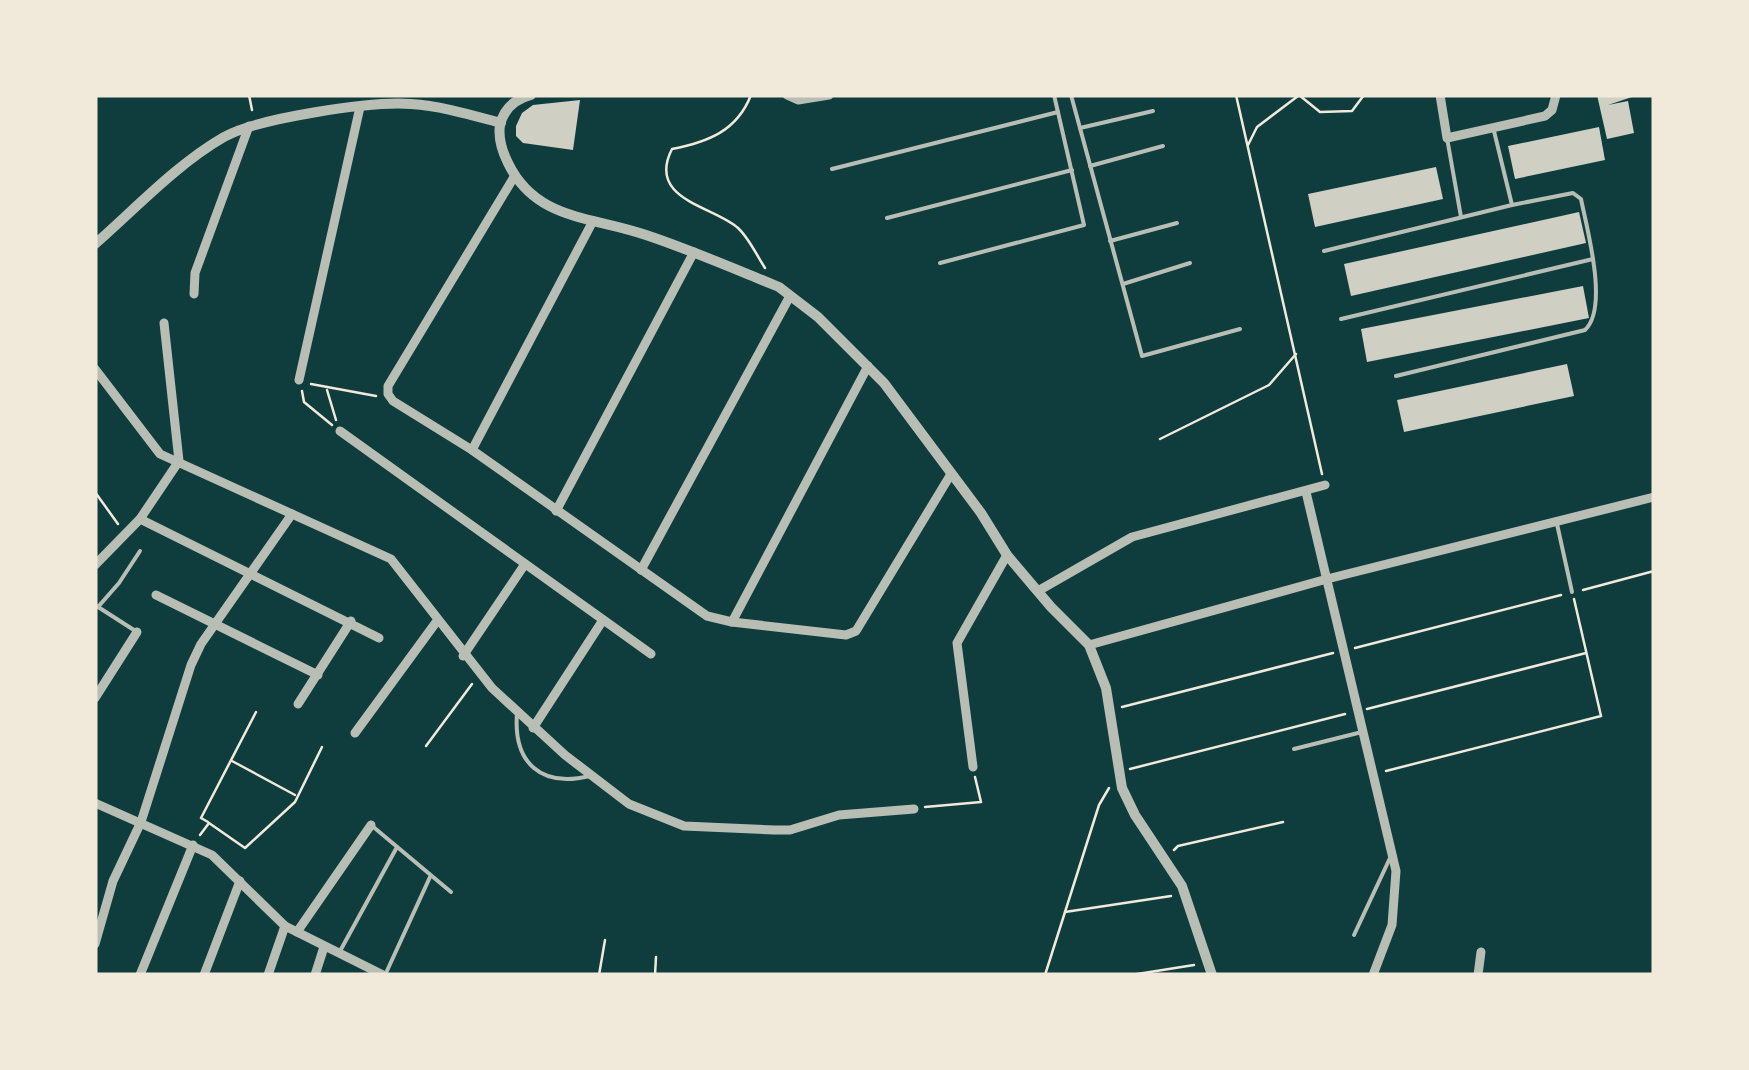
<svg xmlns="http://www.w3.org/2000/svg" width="1749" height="1070" font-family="Manrope,sans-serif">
<rect width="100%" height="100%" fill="#0f3d3e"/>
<g fill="#cfcfc3">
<path d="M1597,95H1638L1608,105L1628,101L1634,133L1607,139Z"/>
<path d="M580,100L573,150L523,143L516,136V126L522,113L533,105Z"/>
<path d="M1599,127L1605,160L1515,179L1508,146Z"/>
<path d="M1436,167L1443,199L1315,227L1308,194Z"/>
<path d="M1579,212L1586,243L1351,296L1344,264Z"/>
<path d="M1583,286L1589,318L1367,362L1361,329Z"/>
<path d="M1567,364L1574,396L1404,432L1397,400Z"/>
</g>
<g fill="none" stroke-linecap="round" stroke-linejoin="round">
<g stroke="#f1e9da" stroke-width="2.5">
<path d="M249,95L252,110"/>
<path d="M751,95C737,131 708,142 672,149C646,200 714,206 738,228C749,238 757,256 765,268"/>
<path d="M1236,95L1322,474"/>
<path d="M1299,95L1320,112L1352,111L1364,95"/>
<path d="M1248,145L1257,127L1298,96"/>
<path d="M311,384L376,396"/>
<path d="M327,390L336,420"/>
<path d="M302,391L304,402L332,425"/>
<path d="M1160,439L1269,385L1296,354"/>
<path d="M95,492L118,524"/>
<path d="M1583,590L1654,571"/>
<path d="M1355,648L1561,595"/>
<path d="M1122,707L1333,653"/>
<path d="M1367,709L1586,653"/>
<path d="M426,746L472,684"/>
<path d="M232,761L295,795"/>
<path d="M1130,769L1345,714"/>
<path d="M1386,771L1601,716L1574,599"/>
<path d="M925,807L981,802L975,777"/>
<path d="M208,822L201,818L256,712"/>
<path d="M200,835L209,823L245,848L295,802L322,747"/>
<path d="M1174,850L1178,846L1283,822"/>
<path d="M1065,912L1171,896"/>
<path d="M599,975L605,940"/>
<path d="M655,975L656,957"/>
<path d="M1045,975L1099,805L1109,788"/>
<path d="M1131,975L1194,965"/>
</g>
<g stroke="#b8beb3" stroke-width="4">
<path d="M1071,95L1142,356L1240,329"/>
<path d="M1493,127L1512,205"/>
<path d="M1080,128L1153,111"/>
<path d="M1447,138L1461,217"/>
<path d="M1090,166L1163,146"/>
<path d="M832,169L1058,112"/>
<path d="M887,218L1072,170"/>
<path d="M1110,241L1177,223"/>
<path d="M1324,251L1512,205L1573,193L1581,199C1587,229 1609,308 1585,330L1396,376"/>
<path d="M940,263L1084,225L1054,95"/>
<path d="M1123,284L1190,263"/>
<path d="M1341,319L1593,259"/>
<path d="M1557,524L1572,592"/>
<path d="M95,605L137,632"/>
<path d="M98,607L119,583L140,551"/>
<path d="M517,713C513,763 541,788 590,776"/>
<path d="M1294,749L1362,732"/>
<path d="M371,825L451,892"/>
<path d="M1354,935L1390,858"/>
<path d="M339,953L397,847"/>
<path d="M386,973L430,877"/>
</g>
<g stroke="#b8beb3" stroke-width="9">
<path d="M787,95L798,100L829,95"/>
<path d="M1440,95L1447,138L1545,116L1552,110L1556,95"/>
<path d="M514,177L388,386V394L393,401L472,450L707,616L732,622L846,635L856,631L951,474"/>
<path d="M194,294L195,273L249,126"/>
<path d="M95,369L160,454L391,559L492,688L565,755L629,804L684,826L774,830H790L839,815L914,809"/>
<path d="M299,380L360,107"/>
<path d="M340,431L651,654"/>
<path d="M472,450L593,221"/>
<path d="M1306,492L1396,871L1392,925L1373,975"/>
<path d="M556,511L694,252"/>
<path d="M140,519L379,638"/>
<path d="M95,565L140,519L179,461L164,323"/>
<path d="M641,570L790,296"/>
<path d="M1038,591L1132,537L1325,485"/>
<path d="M156,595L318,675"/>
<path d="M732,622L868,366"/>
<path d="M1089,645L1327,579L1654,497"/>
<path d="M463,656L525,564"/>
<path d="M95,698L137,632"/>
<path d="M298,704L351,621"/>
<path d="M533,728L603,620"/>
<path d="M355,733L437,621"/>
<path d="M973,767L957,643L1007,555"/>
<path d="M95,803L212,855L285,926L383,975"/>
<path d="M297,932L371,825"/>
<path d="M95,944L113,881L141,822L191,665L201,644L292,514"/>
<path d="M140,975L193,845"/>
<path d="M204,975L240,881"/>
<path d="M268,975L285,926"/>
<path d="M315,975L324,947"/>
<path d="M1478,975L1481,952"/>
</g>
<g stroke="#b8beb3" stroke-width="10">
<path d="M531,95C515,99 504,108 500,125C498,138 502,151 508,163C536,221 592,216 646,235C685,248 723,264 762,280L779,287L818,317L884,383L981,513L1007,555L1051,607L1089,645L1106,688L1122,788L1135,815L1182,886L1212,975"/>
<path d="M95,244C136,208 177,164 224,137C258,118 371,101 411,104C442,106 471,115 501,123"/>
</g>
</g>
<rect width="1749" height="1070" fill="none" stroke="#f1e9da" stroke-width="195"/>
</svg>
